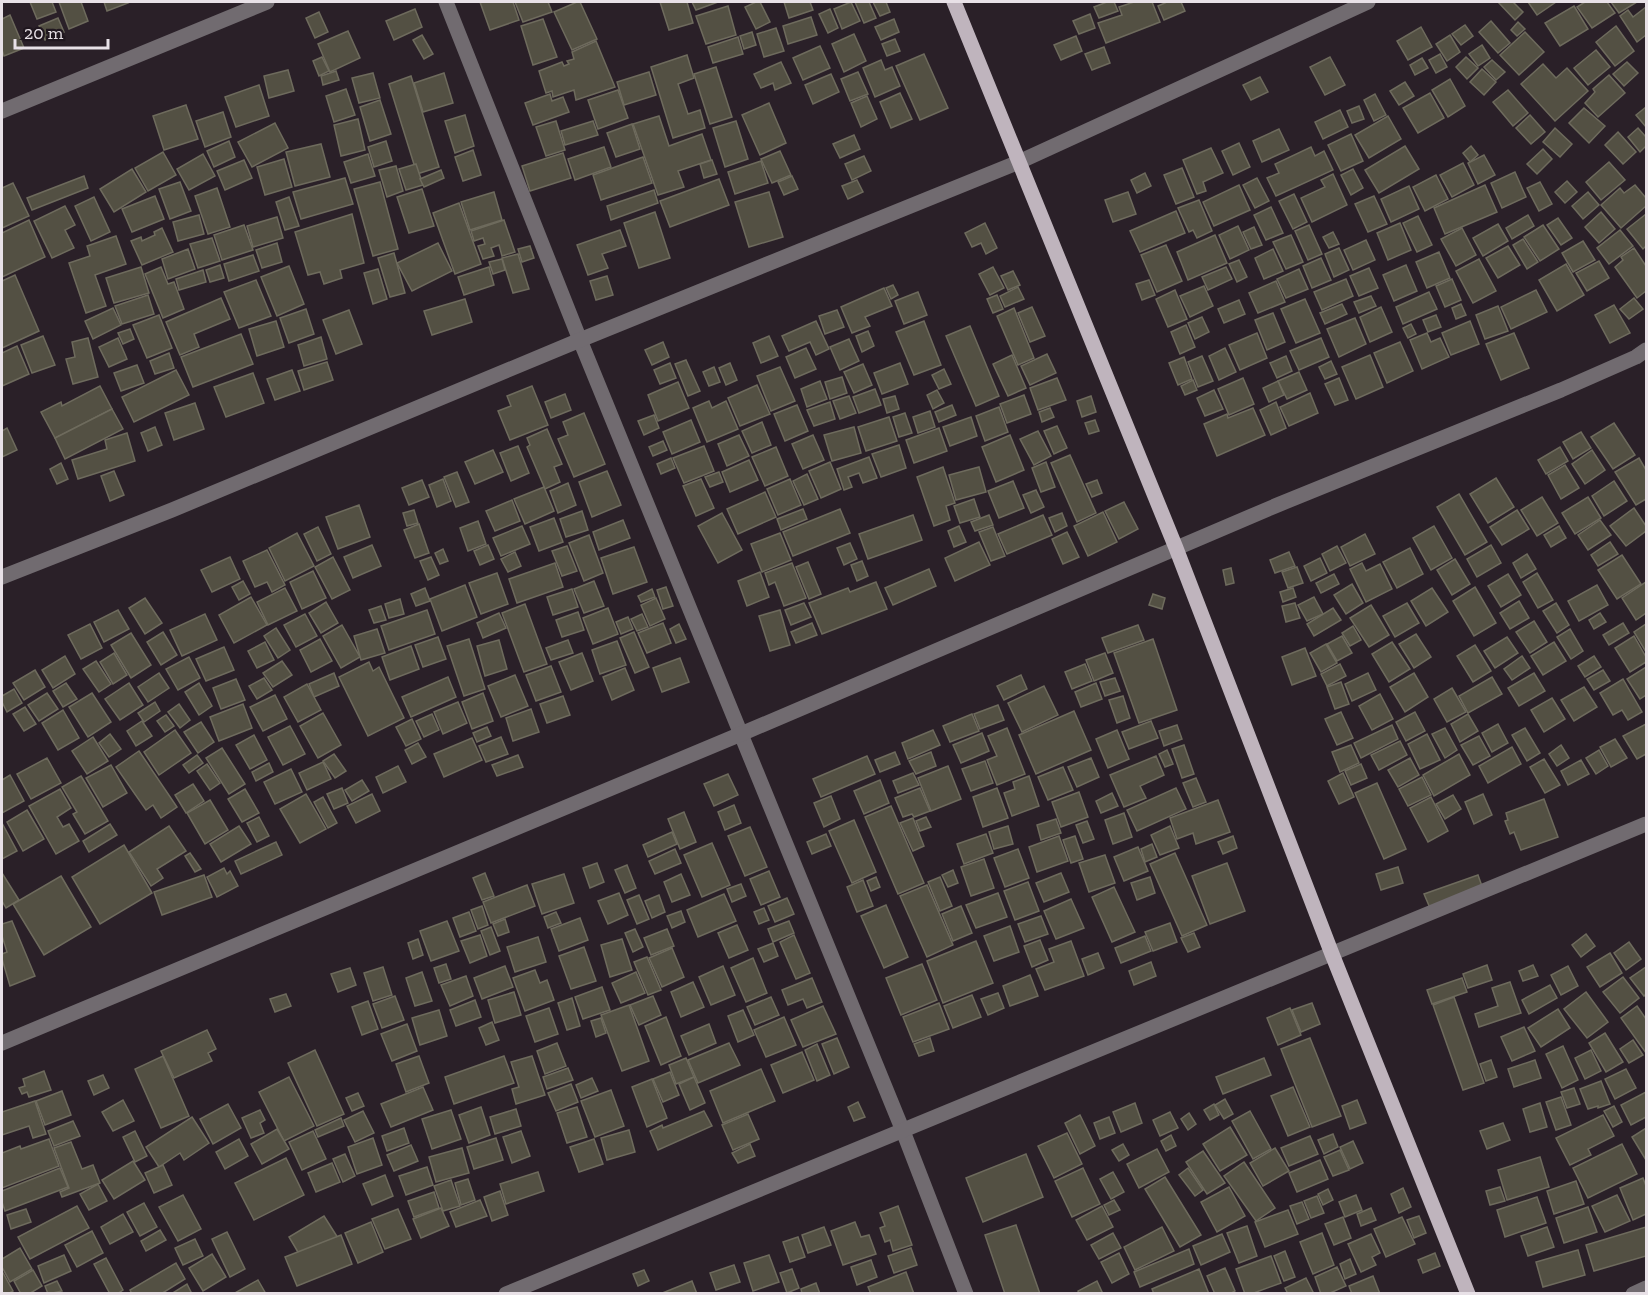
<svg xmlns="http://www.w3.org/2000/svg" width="1648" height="1295" font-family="'Zilla Slab',serif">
<rect width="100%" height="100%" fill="#2a2028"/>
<g fill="#535043" stroke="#6e6b5d" stroke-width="1.5">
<path d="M30,2H52L56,12L37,19Z"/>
<path d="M59,2H81L88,21L69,29Z"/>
<path d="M104,2H127L128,3L107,11Z"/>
<path d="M480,2H513L519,20L490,30Z"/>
<path d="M515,2H548L552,12L523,22Z"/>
<path d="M577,2H580L597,39L572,50L554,12Z"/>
<path d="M660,2H687L693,23L669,30Z"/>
<path d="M692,2H718L696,10Z"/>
<path d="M756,2H760L770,22L756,29L745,7Z"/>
<path d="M784,2H810L813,10L789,18Z"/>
<path d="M851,2L860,21L842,29L834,9Z"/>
<path d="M855,2H869L876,18L864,23Z"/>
<path d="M873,2H886L890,12L880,16Z"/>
<path d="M1107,2H1114L1118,11L1099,18L1094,7Z"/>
<path d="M1134,2H1152L1160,22L1106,43L1098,23L1122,15L1119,7Z"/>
<path d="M1164,2H1181L1185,11L1164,20L1158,6L1165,3Z"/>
<path d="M1498,2H1513L1523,12L1515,20Z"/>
<path d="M1528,2H1556L1537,15Z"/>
<path d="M1585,2H1607L1615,13L1592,28L1577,7Z"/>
<path d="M1611,2H1637L1619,13Z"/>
<path d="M728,6L736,35L706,44L696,16Z"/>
<path d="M1574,6L1588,29L1560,46L1545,23Z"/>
<path d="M1646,7V35L1637,42L1620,16L1628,10L1633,17Z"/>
<path d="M415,9L422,27L394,40L386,21Z"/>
<path d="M830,9L838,28L828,33L819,14Z"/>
<path d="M319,12L328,32L315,38L306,18Z"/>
<path d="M1090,14L1095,28L1079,34L1073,21Z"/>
<path d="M10,15L24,48L4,56L2,50V19Z"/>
<path d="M811,17L817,35L788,44L783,26Z"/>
<path d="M58,18L64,32L45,40L39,26Z"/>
<path d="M543,19L557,57L533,65L521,26Z"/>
<path d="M894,19L899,32L881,40L875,27Z"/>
<path d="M1491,21L1510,43L1498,53L1479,32Z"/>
<path d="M1518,22L1525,29L1517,36L1511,30Z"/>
<path d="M1465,25L1473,36L1461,45L1452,34Z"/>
<path d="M1616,26L1634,51L1615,66L1596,42Z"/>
<path d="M1421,27L1432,47L1408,60L1397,41Z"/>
<path d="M776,28L784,51L764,57L757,34Z"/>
<path d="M348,31L360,58L330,72L318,44Z"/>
<path d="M752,32L756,45L744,49L740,36Z"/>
<path d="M1525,32L1544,52L1519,75L1500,55Z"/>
<path d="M854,34L866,61L844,72L832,44Z"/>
<path d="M422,35L433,54L424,59L413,40Z"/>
<path d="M1450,35L1460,52L1447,61L1436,44Z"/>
<path d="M1076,36L1082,51L1061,60L1054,45Z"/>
<path d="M738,37L743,54L713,63L708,47Z"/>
<path d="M895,39L900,51L887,56L882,44Z"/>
<path d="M596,41L615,87L576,100L574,90L553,97L552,91L546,93L539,71L562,62L564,66L569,64L567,61L574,59L572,52Z"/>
<path d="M1482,45L1490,58L1478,66L1469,54Z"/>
<path d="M820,46L830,68L803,80L793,58Z"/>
<path d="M1104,47L1110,63L1092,70L1085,54Z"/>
<path d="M1596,50L1610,67L1588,85L1574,68Z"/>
<path d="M924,54L948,108L920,120L896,66Z"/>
<path d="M1440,54L1447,67L1436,73L1429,60Z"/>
<path d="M687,55L694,78L678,84L688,114L700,110L705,128L673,138L651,67Z"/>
<path d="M322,57L329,71L319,76L313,61Z"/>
<path d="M1330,57L1345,85L1325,95L1310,67Z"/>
<path d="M1466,57L1478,68L1467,79L1456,67Z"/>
<path d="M1422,58L1428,68L1415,75L1410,65Z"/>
<path d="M881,60L885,70L892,67L900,86L875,97L863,68Z"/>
<path d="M1492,60L1505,72L1496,80L1484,67Z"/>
<path d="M781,62L791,83L775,90L773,83L761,88L754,74Z"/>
<path d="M1627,62L1638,73L1624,86L1613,74Z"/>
<path d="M1543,64L1556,78L1567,68L1588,91L1555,121L1521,84Z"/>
<path d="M716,67L732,117L710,124L694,74Z"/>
<path d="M1482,69L1496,82L1484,95L1470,82Z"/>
<path d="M288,70L294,91L269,98L264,76Z"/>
<path d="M336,71L339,80L323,85L321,76Z"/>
<path d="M649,72L656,95L624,105L617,82Z"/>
<path d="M858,72L868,94L850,101L841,79Z"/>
<path d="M373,73L380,98L359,103L352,78Z"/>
<path d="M444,73L453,103L423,112L414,83Z"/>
<path d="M831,74L839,92L813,104L805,85Z"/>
<path d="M1609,75L1625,93L1598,117L1585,103L1595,92L1593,89Z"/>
<path d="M411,76L439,167L417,174L389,84Z"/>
<path d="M1260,77L1268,92L1251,100L1243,85Z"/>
<path d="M1450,79L1465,106L1448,117L1432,90Z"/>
<path d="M1405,82L1414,96L1399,105L1390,91Z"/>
<path d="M259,85L269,116L236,127L225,97Z"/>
<path d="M346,89L355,115L334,122L326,96Z"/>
<path d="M618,90L628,118L598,129L588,100Z"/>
<path d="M1508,90L1528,113L1513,126L1493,102Z"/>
<path d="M900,93L912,119L891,128L880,102Z"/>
<path d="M1430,93L1444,118L1418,133L1403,108Z"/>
<path d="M550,94L552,101L563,97L569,112L533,125L525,103Z"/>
<path d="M1375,94L1386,115L1374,121L1364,100Z"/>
<path d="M867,96L877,119L861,127L851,103Z"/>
<path d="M380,100L391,134L370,141L360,107Z"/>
<path d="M769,103L786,143L760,155L742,115Z"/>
<path d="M186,105L198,139L164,150L153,116Z"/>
<path d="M1359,106L1364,119L1352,123L1347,111Z"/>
<path d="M1646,107V127L1636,115Z"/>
<path d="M1584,108L1605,126L1589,143L1569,123Z"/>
<path d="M1340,110L1348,127L1323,139L1315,122Z"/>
<path d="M223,112L231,137L205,147L196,121Z"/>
<path d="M465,115L474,146L455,153L445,121Z"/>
<path d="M1530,115L1545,132L1531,144L1516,128Z"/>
<path d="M659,116L669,146L702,134L711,160L678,171L684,187L658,195L633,124Z"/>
<path d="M1388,116L1401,139L1369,158L1355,135Z"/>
<path d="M358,119L365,150L341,156L334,125Z"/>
<path d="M556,121L565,150L546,156L536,127Z"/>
<path d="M593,121L598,135L565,145L561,131Z"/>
<path d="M736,121L748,159L725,167L713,128Z"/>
<path d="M275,123L288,148L252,167L238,142Z"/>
<path d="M632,124L640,149L616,157L607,133Z"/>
<path d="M1555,128L1572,144L1560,157L1543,142Z"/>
<path d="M1638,128L1646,137V146L1640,152L1628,137Z"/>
<path d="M1279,129L1289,150L1262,162L1253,141Z"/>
<path d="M1618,132L1636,152L1623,164L1605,145Z"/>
<path d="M1351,134L1363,161L1341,171L1328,145Z"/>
<path d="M854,135L860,149L840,158L833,144Z"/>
<path d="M229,141L235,157L214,167L207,151Z"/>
<path d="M386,141L392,161L374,167L368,147Z"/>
<path d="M1239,143L1250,167L1233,175L1222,151Z"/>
<path d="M321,144L330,177L295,186L286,152Z"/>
<path d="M1405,146L1419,169L1379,193L1365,170Z"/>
<path d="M1471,146L1478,155L1470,162L1463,153Z"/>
<path d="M604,147L611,167L575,180L568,159Z"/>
<path d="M1311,147L1315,156L1324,151L1333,170L1276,196L1267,178L1279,173L1275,164Z"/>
<path d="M1211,148L1223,173L1203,182L1206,191L1197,194L1183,160Z"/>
<path d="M1543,149L1552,159L1537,174L1527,164Z"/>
<path d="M473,150L481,175L463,181L455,157Z"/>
<path d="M780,151L791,175L772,183L761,159Z"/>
<path d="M163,152L176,175L148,191L135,168Z"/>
<path d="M563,153L571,178L530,191L522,166Z"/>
<path d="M203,154L215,176L189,190L177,169Z"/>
<path d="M368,154L375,176L351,183L344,162Z"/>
<path d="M1484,155L1495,175L1478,184L1468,163Z"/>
<path d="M864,156L871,171L852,180L845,164Z"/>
<path d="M643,157L652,183L601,200L593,175Z"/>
<path d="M284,159L292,187L265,195L257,167Z"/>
<path d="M244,160L252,178L225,190L217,171Z"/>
<path d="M712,160L717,174L704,178L700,164Z"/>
<path d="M761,161L768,183L735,194L728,172Z"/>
<path d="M1609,162L1625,180L1601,200L1586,182Z"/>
<path d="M1463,163L1474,185L1452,197L1440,175Z"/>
<path d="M416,164L423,185L406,190L399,169Z"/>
<path d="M396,166L403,191L387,197L379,170Z"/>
<path d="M1182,168L1194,197L1176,204L1164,175Z"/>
<path d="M132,169L146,192L114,212L100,189Z"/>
<path d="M1353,169L1363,188L1351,195L1341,175Z"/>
<path d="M441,170L444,178L424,187L420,179Z"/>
<path d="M1515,172L1526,197L1502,208L1491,183Z"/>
<path d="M1145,173L1151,186L1137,193L1131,180Z"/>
<path d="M1333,174L1347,205L1312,222L1301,198L1325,187L1321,180Z"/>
<path d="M1436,175L1448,199L1425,211L1413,187Z"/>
<path d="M84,176L88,188L32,210L27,198Z"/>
<path d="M792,176L798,189L784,195L778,182Z"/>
<path d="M345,178L353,204L301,219L293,192Z"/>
<path d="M1257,178L1269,201L1255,208L1243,185Z"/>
<path d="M719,179L729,205L670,227L660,201Z"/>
<path d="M857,180L863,192L848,199L842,186Z"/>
<path d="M1567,181L1577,192L1565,203L1555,192Z"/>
<path d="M180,182L191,211L170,219L159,189Z"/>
<path d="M380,182L398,249L373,256L354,189Z"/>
<path d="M1540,182L1552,204L1539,211L1527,188Z"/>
<path d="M13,183L29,216L2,228V188Z"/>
<path d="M1239,185L1250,210L1214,226L1203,202Z"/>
<path d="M1485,185L1497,212L1445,234L1434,208Z"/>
<path d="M1635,185L1646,198V206L1621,228L1601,205L1620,188L1624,193Z"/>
<path d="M1409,186L1419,209L1391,222L1381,199Z"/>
<path d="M217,188L230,227L208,234L195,196Z"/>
<path d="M422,189L434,226L409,233L397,197Z"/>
<path d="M654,190L658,203L611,220L607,206Z"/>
<path d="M494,192L502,220L470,230L461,202Z"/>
<path d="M769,192L783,237L749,247L735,202Z"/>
<path d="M1128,192L1136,214L1113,222L1105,200Z"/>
<path d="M1588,192L1599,205L1583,219L1572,206Z"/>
<path d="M1294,194L1307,222L1293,229L1279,201Z"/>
<path d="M155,196L164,219L132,232L122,209Z"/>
<path d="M1374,196L1387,224L1368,232L1355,204Z"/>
<path d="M94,197L110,232L91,241L75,206Z"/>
<path d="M289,197L299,226L285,230L276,202Z"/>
<path d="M1199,200L1212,231L1197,238L1193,230L1189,232L1178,208Z"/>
<path d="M459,203L481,264L455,274L433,213Z"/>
<path d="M65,206L75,225L65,230L74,248L52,258L34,221Z"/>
<path d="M1271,207L1283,233L1266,240L1254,215Z"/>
<path d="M1176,211L1185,233L1140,252L1130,231Z"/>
<path d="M655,212L670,258L639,268L624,223Z"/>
<path d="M1601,212L1615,229L1599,243L1585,227Z"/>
<path d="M352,214L364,263L340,270L342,278L324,284L320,272L308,275L295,232Z"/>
<path d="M1646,214V246L1643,249L1627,229Z"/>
<path d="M199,215L204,234L178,241L173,222Z"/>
<path d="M1528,215L1534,226L1512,239L1506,228Z"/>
<path d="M1418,216L1432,245L1417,252L1403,223Z"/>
<path d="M277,217L283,238L253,247L247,226Z"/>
<path d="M1558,218L1572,238L1561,245L1547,225Z"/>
<path d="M29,220L45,257L2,277V233Z"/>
<path d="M504,220L515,252L502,256L499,245L491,248L494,256L483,259L478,246L485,244L483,238L474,241L471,231Z"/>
<path d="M985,223L997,248L986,254L981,243L972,247L965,233Z"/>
<path d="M1400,223L1411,250L1388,260L1377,233Z"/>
<path d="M1498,224L1508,241L1483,256L1473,238Z"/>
<path d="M244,225L253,250L222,260L214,235Z"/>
<path d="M1309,225L1322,254L1308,260L1295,231Z"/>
<path d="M1543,225L1559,249L1540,261L1524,237Z"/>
<path d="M1238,226L1249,250L1230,259L1219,235Z"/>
<path d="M1254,227L1262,245L1251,249L1243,232Z"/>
<path d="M162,228L173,252L142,265L131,241L141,237L142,241L155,235L154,232Z"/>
<path d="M1462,228L1476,255L1456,266L1441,239Z"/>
<path d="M620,230L626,246L602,254L608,268L588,275L577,245Z"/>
<path d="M1620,230L1633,246L1609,264L1597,248Z"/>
<path d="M1333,232L1339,244L1329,248L1323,237Z"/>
<path d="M1215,235L1227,263L1188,280L1177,252Z"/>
<path d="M1291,235L1303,262L1286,269L1273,242Z"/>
<path d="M116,236L126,264L95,275L106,306L86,313L69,263L90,256L87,246Z"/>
<path d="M212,238L220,261L198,268L190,244Z"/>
<path d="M1523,239L1538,262L1527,269L1513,245Z"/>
<path d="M1366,240L1375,260L1353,270L1344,250Z"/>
<path d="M1583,241L1595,260L1573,272L1562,253Z"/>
<path d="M277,243L282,262L262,268L256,250Z"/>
<path d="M438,243L452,271L412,291L397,263Z"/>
<path d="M1166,245L1182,281L1157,292L1141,255Z"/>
<path d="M530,246L534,258L522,262L518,249Z"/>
<path d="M1508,246L1520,265L1498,278L1486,258Z"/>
<path d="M1339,248L1349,270L1334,277L1325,254Z"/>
<path d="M1634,248L1646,266V291L1637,298L1615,267L1623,260L1621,257Z"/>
<path d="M188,249L195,269L168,279L162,259Z"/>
<path d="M1273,249L1283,271L1264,279L1255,258Z"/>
<path d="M1439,252L1450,278L1427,288L1416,262Z"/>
<path d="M394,253L405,293L390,297L378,258Z"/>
<path d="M518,254L529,289L513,293L502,258Z"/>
<path d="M253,255L259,271L229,281L224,264Z"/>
<path d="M1321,258L1331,280L1312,288L1303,266Z"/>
<path d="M502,259L505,270L493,274L489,262Z"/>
<path d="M1479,259L1496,291L1473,303L1456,271Z"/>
<path d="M1239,260L1247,277L1237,282L1229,264Z"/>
<path d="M1599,261L1609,278L1587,291L1576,273Z"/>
<path d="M1566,264L1584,295L1557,311L1539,280Z"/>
<path d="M220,265L224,278L210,282L206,270Z"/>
<path d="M1406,265L1417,291L1394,301L1383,275Z"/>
<path d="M289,266L304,304L277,316L261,277Z"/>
<path d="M141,267L149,293L114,303L106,278Z"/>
<path d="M161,267L168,284L174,282L184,309L163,318L145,274Z"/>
<path d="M489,267L494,285L464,295L458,277Z"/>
<path d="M993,267L1004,288L990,295L979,274Z"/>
<path d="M1226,267L1232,279L1208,290L1202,277Z"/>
<path d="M1369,268L1378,288L1359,296L1350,276Z"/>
<path d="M378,269L387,299L373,304L364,273Z"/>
<path d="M1299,269L1308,289L1286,298L1277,279Z"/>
<path d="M203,270L206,282L179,290L176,279Z"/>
<path d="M1013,271L1020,285L1008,290L1001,276Z"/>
<path d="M15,275L39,331L2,348V281Z"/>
<path d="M607,276L613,295L596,300L590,281Z"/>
<path d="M1346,279L1353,296L1322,310L1314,292Z"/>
<path d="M1452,279L1461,300L1445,307L1436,286Z"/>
<path d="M256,280L271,316L239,328L224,292Z"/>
<path d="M1149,280L1155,295L1142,300L1136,284Z"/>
<path d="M1276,281L1285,302L1258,313L1249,293Z"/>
<path d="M893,285L898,295L891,299L886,288Z"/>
<path d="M1204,286L1213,306L1190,317L1180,296Z"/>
<path d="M1018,287L1024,299L1005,307L1000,296Z"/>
<path d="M884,288L892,306L865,317L870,326L852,333L841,307Z"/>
<path d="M1175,290L1187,319L1168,327L1156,299Z"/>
<path d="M1536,290L1547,312L1511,329L1501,307Z"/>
<path d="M918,292L927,315L904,324L895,301Z"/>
<path d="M1429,292L1437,309L1403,324L1396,307Z"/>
<path d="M148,295L154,314L122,324L115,306Z"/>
<path d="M997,295L1003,309L993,313L987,299Z"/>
<path d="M1371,296L1376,306L1359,313L1354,302Z"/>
<path d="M221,298L230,319L194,334L199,347L180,355L166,322Z"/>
<path d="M1634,298L1643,309L1629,319L1620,309Z"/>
<path d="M465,299L472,322L432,335L424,311Z"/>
<path d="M1305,299L1320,333L1296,343L1281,309Z"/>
<path d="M1239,300L1245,314L1224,323L1218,309Z"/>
<path d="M1342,304L1347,314L1325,324L1320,313Z"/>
<path d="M1461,304L1466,315L1456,319L1452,308Z"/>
<path d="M1614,305L1630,333L1610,343L1595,315Z"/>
<path d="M1498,306L1508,331L1485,339L1476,315Z"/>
<path d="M1032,307L1045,336L1030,342L1018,313Z"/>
<path d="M1381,307L1392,332L1370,342L1360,317Z"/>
<path d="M113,308L121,325L93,339L85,321Z"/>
<path d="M1014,308L1034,358L1018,365L997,316Z"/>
<path d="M306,309L314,334L289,343L280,318Z"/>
<path d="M349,310L362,344L336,354L323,320Z"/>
<path d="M837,310L844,327L825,334L819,316Z"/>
<path d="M1273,313L1285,342L1267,350L1255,320Z"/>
<path d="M159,315L172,348L147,358L133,325Z"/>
<path d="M1436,315L1441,327L1428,332L1423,320Z"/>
<path d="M1202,317L1209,332L1195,339L1188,323Z"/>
<path d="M1355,318L1366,344L1339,357L1327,329Z"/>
<path d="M276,321L284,347L257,356L249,329Z"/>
<path d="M816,321L829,349L816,355L810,342L789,351L782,336Z"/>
<path d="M924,321L941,365L914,375L896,332Z"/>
<path d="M1470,321L1479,344L1451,355L1442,333Z"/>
<path d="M1411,324L1416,334L1408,338L1403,328Z"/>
<path d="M1186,325L1195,347L1180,354L1171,332Z"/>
<path d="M970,326L999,396L976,406L946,336Z"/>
<path d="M130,329L134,339L123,344L118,333Z"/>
<path d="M868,331L874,346L862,352L856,336Z"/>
<path d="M1257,333L1267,358L1240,370L1229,345Z"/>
<path d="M1427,333L1431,342L1440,338L1449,357L1422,369L1410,340Z"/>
<path d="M1514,333L1529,368L1501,380L1486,344Z"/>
<path d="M241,334L253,364L193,387L181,357Z"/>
<path d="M43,336L55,365L32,373L21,345Z"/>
<path d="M769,336L778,356L761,363L753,343Z"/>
<path d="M321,337L327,359L304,366L298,345Z"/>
<path d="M88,338L98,377L73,384L66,359L75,357L72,342Z"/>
<path d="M118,338L127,359L109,367L99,347Z"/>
<path d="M1321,338L1329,357L1299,370L1290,351Z"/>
<path d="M849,339L859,361L840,370L830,347Z"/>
<path d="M663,342L669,357L652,365L645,350Z"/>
<path d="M1400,342L1413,371L1387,383L1374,353Z"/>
<path d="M17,346L29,374L2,386V353Z"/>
<path d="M806,348L816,369L795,378L786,357Z"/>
<path d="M1225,348L1236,372L1219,380L1209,356Z"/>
<path d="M169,353L174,368L155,374L150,361Z"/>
<path d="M1047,354L1056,373L1030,385L1021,366Z"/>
<path d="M1012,355L1026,388L1008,396L993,364Z"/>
<path d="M1370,355L1383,387L1356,399L1342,367Z"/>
<path d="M1202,356L1213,381L1198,387L1188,362Z"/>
<path d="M1286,356L1292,371L1277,378L1270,363Z"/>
<path d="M1184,357L1192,379L1178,385L1169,363Z"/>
<path d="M686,360L700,391L688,396L675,364Z"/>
<path d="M1331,361L1337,374L1325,379L1319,367Z"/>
<path d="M327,362L333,380L304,390L298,371Z"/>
<path d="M670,363L676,378L660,384L654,370Z"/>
<path d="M730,363L737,380L726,385L719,368Z"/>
<path d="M900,363L908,384L882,394L874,373Z"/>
<path d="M863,364L872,385L854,393L844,372Z"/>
<path d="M137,365L144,383L121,391L114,373Z"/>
<path d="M714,367L720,382L709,386L703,372Z"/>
<path d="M780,367L795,401L771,411L757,376Z"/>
<path d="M944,369L951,384L939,389L932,375Z"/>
<path d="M176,370L189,395L134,422L122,397Z"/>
<path d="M292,370L300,391L275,400L267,379Z"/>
<path d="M1299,372L1307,390L1287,399L1278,381Z"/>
<path d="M253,373L264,403L226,417L214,387Z"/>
<path d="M842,377L847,393L830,399L825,382Z"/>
<path d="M1057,378L1066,400L1038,410L1030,388Z"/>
<path d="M1243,378L1254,404L1229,415L1218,389Z"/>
<path d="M1339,378L1348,400L1335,405L1325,384Z"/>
<path d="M1193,380L1197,390L1185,395L1181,386Z"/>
<path d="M820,381L827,399L807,407L801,389Z"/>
<path d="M1278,381L1284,395L1269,402L1263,388Z"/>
<path d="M678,382L689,408L658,421L648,395Z"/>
<path d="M757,385L770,414L740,426L728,398Z"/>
<path d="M100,386L112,409L55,438L41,412L61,402L62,406Z"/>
<path d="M532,386L548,425L510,440L498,411L511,406L507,396Z"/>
<path d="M875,389L881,405L859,413L853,397Z"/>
<path d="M937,390L944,403L933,409L927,395Z"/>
<path d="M1214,390L1223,409L1205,416L1197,398Z"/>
<path d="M1310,393L1318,413L1289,426L1280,407Z"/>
<path d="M565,394L571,410L551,418L545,402Z"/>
<path d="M1024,395L1031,414L1007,423L1000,404Z"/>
<path d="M849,396L856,413L840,419L833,401Z"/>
<path d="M895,396L899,409L887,413L883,399Z"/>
<path d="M1091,396L1096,412L1082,417L1077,401Z"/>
<path d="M709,401L712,408L726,401L738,429L707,442L693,408Z"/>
<path d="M830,402L835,419L814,426L807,410Z"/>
<path d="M1276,402L1286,428L1271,435L1260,410Z"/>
<path d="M195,403L204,429L174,440L165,413Z"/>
<path d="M797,405L808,431L785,441L774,414Z"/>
<path d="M952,405L956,415L939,422L935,412Z"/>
<path d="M999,407L1008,432L985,441L976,416Z"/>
<path d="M1050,408L1054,417L1042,422L1039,412Z"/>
<path d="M1253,408L1265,435L1217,456L1204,424L1227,414L1228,418Z"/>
<path d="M112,409L123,429L65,459L55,438Z"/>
<path d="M930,411L935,427L918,433L913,417Z"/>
<path d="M584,413L605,464L574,477L558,439L568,435L563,422Z"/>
<path d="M905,413L912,433L899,437L893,417Z"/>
<path d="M654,415L659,428L644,435L638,421Z"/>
<path d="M889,417L897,441L866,451L858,427Z"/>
<path d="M971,417L977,436L950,446L943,427Z"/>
<path d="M691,420L700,442L672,454L663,432Z"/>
<path d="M1095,420L1099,431L1089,434L1085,423Z"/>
<path d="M762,422L771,445L752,453L742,431Z"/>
<path d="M1614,423L1635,455L1613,469L1591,437Z"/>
<path d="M1057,426L1067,448L1054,454L1044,431Z"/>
<path d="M155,427L162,445L148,451L141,433Z"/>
<path d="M854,427L861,453L832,461L824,435Z"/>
<path d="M7,428L17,450L2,457V431Z"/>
<path d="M939,428L947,451L914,463L906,440Z"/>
<path d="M547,429L562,464L554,467L560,482L545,489L527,447L530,445L527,438Z"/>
<path d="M1038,431L1051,456L1034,465L1020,439Z"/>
<path d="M1581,432L1591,448L1573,459L1563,442Z"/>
<path d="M127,433L135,461L78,479L72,460L107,449L105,440Z"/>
<path d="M739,435L749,456L727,466L718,444Z"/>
<path d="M813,435L824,460L803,469L792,444Z"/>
<path d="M1010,435L1024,470L996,482L982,447Z"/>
<path d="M663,441L667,450L653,456L649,447Z"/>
<path d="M899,445L906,468L881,477L872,454Z"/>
<path d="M518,446L529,473L511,481L500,453Z"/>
<path d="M704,446L714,471L684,483L673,458Z"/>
<path d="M776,447L788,476L765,486L752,457Z"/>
<path d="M1560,447L1568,461L1546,474L1538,460Z"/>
<path d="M493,450L503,472L475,484L465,462Z"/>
<path d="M1592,450L1605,470L1585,484L1572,464Z"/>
<path d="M1070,455L1096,513L1077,522L1051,463Z"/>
<path d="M869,457L877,478L863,483L859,473L848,477L852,487L844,490L837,469Z"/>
<path d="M671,458L675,468L661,474L657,464Z"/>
<path d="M1639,458L1646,470V499L1636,505L1615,472Z"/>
<path d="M749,460L758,480L730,492L722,472Z"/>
<path d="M830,462L841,489L821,498L809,471Z"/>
<path d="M1046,462L1055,487L1041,492L1032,468Z"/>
<path d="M61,463L68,479L57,484L50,469Z"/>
<path d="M1565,465L1579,488L1561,499L1548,475Z"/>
<path d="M943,467L955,503L946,506L950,520L934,526L917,477Z"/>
<path d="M979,467L986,492L956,500L949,475Z"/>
<path d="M114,471L124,495L110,501L101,476Z"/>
<path d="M607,471L621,505L592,517L579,482Z"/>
<path d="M457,472L469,502L456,507L444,477Z"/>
<path d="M719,472L723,482L710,487L705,477Z"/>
<path d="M807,474L818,499L804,505L793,481Z"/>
<path d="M1496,478L1514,507L1488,523L1470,494Z"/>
<path d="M443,479L451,501L437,507L429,485Z"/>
<path d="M701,479L714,508L696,516L683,486Z"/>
<path d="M790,479L801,505L778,515L767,489Z"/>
<path d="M422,480L429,497L409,505L402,488Z"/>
<path d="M1097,480L1102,493L1092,497L1086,484Z"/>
<path d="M1013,481L1024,508L999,518L988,491Z"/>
<path d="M1614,481L1627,501L1604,516L1592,496Z"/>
<path d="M568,483L576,505L558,513L550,491Z"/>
<path d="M544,487L554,511L525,524L514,499Z"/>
<path d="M1036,490L1044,507L1031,513L1023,495Z"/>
<path d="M765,492L776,517L738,534L727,509Z"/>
<path d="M1459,494L1487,542L1465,555L1437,507Z"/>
<path d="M1542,497L1558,523L1537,536L1521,510Z"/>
<path d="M1588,497L1601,518L1575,534L1562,513Z"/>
<path d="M974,499L980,517L960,523L954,506Z"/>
<path d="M512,500L520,521L495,531L486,511Z"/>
<path d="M1124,502L1138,529L1119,539L1105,511Z"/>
<path d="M359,505L370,537L338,549L326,517Z"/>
<path d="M1634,508L1646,526V531L1626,546L1610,526Z"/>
<path d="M803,509L807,519L781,530L777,519Z"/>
<path d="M840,509L850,533L793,556L783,532Z"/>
<path d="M414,510L418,523L407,526L403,513Z"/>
<path d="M1517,510L1529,529L1502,545L1490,527Z"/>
<path d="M582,511L588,530L566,537L560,519Z"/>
<path d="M1103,512L1117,542L1088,556L1074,526Z"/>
<path d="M722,513L742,550L718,563L698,526Z"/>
<path d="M1062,513L1067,526L1055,532L1049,518Z"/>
<path d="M913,515L922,540L868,559L859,534Z"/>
<path d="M989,515L993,525L975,531L971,522Z"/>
<path d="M1043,515L1052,535L1007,554L998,534Z"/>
<path d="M554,518L563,542L539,551L530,527Z"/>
<path d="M623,520L630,538L599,550L593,532Z"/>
<path d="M1600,520L1611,535L1588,550L1578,535Z"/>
<path d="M478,521L486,544L468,551L460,528Z"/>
<path d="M419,524L429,553L415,558L404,530Z"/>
<path d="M522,526L530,544L501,556L493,538Z"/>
<path d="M959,526L966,542L954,547L948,531Z"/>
<path d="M1434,526L1452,558L1431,570L1413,538Z"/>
<path d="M1559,526L1566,538L1551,547L1544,535Z"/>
<path d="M318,527L331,554L317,561L304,534Z"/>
<path d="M993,527L1005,556L991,561L979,532Z"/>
<path d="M1067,532L1079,557L1063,564L1052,539Z"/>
<path d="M297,533L314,566L285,581L269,548Z"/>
<path d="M780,533L791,560L762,572L751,544Z"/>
<path d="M1365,534L1375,554L1350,566L1341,547Z"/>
<path d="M589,535L603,573L584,581L569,543Z"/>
<path d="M979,542L990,565L955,581L945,558Z"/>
<path d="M1610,542L1618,554L1598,566L1591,555Z"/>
<path d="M850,543L857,559L844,565L837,548Z"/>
<path d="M372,545L381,566L353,578L344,557Z"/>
<path d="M488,545L494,559L480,565L474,551Z"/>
<path d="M1491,545L1501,563L1477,577L1467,559Z"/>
<path d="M567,546L577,571L562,576L552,551Z"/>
<path d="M1337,546L1346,563L1330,571L1322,554Z"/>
<path d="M634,547L647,582L613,594L601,558Z"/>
<path d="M1410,548L1423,574L1397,588L1383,562Z"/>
<path d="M443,549L448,561L440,564L435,553Z"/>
<path d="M267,550L285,585L272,592L267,582L255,587L243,561Z"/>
<path d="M515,552L521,566L508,572L501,559Z"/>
<path d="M1289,552L1295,566L1275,573L1270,560Z"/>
<path d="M1527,554L1536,569L1521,578L1513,563Z"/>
<path d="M1622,555L1641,584L1617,599L1598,570Z"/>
<path d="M230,557L240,579L212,592L201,570Z"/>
<path d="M333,557L350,590L332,599L315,567Z"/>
<path d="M431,557L439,575L428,580L420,561Z"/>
<path d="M1320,558L1327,573L1311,581L1304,566Z"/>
<path d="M1455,559L1470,584L1452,595L1437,570Z"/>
<path d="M862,561L868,576L857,581L851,565Z"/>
<path d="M808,562L821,594L809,599L796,567Z"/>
<path d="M555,563L563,587L517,603L509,579Z"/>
<path d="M792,563L806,598L784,606L775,582L769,585L765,573Z"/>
<path d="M1362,563L1366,571L1380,564L1392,589L1366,602L1350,569Z"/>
<path d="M1297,567L1303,583L1288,588L1282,572Z"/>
<path d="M1231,568L1234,583L1226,585L1223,570Z"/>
<path d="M929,569L936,586L893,605L885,588Z"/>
<path d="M313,571L326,598L302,609L290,582Z"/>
<path d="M760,572L769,597L747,606L738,581Z"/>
<path d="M497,573L508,604L481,614L469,583Z"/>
<path d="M1537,573L1553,600L1538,608L1523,582Z"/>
<path d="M1334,574L1339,584L1321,593L1316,583Z"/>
<path d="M1508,574L1521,595L1501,607L1488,586Z"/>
<path d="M243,581L250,594L239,600L232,587Z"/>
<path d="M594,581L604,606L584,613L574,589Z"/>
<path d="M876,582L887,609L822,634L809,603L848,588L850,592Z"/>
<path d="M1646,582V613L1636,620L1622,598Z"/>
<path d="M1352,584L1363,603L1346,614L1334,595Z"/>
<path d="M465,585L477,617L442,631L430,599Z"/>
<path d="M1597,585L1608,605L1579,621L1568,601Z"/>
<path d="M666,587L673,606L663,609L657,590Z"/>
<path d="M1475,587L1496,623L1474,636L1453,601Z"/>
<path d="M285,588L297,611L268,625L257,602Z"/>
<path d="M425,588L430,601L416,606L411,594Z"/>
<path d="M1293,588L1296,597L1283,602L1280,592Z"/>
<path d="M1432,588L1448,612L1426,626L1411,601Z"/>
<path d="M572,589L578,607L553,615L547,597Z"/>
<path d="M652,589L655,597L641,602L638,596Z"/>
<path d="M1153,594L1165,598L1162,609L1149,605Z"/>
<path d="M251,597L267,625L234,643L219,615Z"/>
<path d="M1314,597L1323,614L1307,621L1298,605Z"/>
<path d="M145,598L162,623L145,634L129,608Z"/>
<path d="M656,598L665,619L650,626L641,605Z"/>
<path d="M400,599L404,614L389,618L385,604Z"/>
<path d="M1519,601L1529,618L1510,629L1500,613Z"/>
<path d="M326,602L338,623L321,633L309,613Z"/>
<path d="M804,603L811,617L791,625L785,610Z"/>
<path d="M1295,603L1300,618L1286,622L1282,606Z"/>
<path d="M1407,603L1419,623L1395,637L1383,616Z"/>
<path d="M1556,603L1569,625L1557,633L1543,611Z"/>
<path d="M525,604L547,664L524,672L502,613Z"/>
<path d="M1371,605L1389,635L1369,647L1350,618Z"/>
<path d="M381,606L386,620L374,623L369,610Z"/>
<path d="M608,608L618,634L593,644L583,618Z"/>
<path d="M1333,608L1341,620L1314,636L1307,624Z"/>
<path d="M118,610L129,629L104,642L94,622Z"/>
<path d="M427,610L435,634L389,650L381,626Z"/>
<path d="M780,610L790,645L770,651L759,616Z"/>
<path d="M578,612L584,630L562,637L556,620Z"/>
<path d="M499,613L506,628L483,638L477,623Z"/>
<path d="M1600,613L1606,622L1594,629L1589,620Z"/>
<path d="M205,614L217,640L182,656L170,630Z"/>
<path d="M305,614L317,636L296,647L284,625Z"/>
<path d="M642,614L648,627L637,631L631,619Z"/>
<path d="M628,617L633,629L621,634L616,622Z"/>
<path d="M1534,621L1547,642L1530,653L1516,632Z"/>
<path d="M663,623L671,643L647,653L638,633Z"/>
<path d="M812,623L817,635L796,643L791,632Z"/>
<path d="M1623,623L1629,633L1609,645L1603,635Z"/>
<path d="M90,624L102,648L81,659L68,635Z"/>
<path d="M679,624L686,639L676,643L670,629Z"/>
<path d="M1646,624V652L1634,632Z"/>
<path d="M342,625L360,657L341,668L323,636Z"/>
<path d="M1138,625L1144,640L1108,653L1102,638Z"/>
<path d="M1353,626L1361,640L1350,646L1342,633Z"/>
<path d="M276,628L290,650L278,658L264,636Z"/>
<path d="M377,629L385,653L361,660L354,636Z"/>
<path d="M1570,629L1583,651L1571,659L1557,637Z"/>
<path d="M163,632L177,655L161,665L147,642Z"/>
<path d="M634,632L649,667L635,673L620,638Z"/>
<path d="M131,633L151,665L131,678L111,645Z"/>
<path d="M1416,634L1431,657L1414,668L1399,644Z"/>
<path d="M1342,636L1352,653L1337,661L1327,644Z"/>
<path d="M1634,636L1646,657V662L1630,672L1615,648Z"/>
<path d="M438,637L446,659L423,667L415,645Z"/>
<path d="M1507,637L1518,653L1495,668L1484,651Z"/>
<path d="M320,639L332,661L311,672L300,650Z"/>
<path d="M469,639L485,689L464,696L447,646Z"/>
<path d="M1153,639L1177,710L1139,723L1114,653Z"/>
<path d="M499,640L507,669L485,676L477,646Z"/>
<path d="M568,640L573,653L551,660L546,648Z"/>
<path d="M617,641L626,665L600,674L592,650Z"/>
<path d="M265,642L274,660L257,668L248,651Z"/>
<path d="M1392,642L1410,669L1389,682L1372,654Z"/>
<path d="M1554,642L1566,661L1543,675L1531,656Z"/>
<path d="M1326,644L1337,663L1321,672L1310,653Z"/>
<path d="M1475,645L1491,671L1473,682L1457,656Z"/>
<path d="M411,646L419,669L390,680L382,657Z"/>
<path d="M224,647L234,670L206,681L196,659Z"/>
<path d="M1305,648L1316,676L1292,685L1282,657Z"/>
<path d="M114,653L127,675L113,684L100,662Z"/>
<path d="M582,653L593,681L571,690L559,662Z"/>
<path d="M1105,653L1113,673L1094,681L1086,660Z"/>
<path d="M65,656L75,674L53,688L42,670Z"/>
<path d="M1522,656L1530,668L1512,680L1504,669Z"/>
<path d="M1594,656L1601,667L1585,677L1578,666Z"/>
<path d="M189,657L200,678L178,690L166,669Z"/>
<path d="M680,658L689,682L662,692L653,668Z"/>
<path d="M96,661L111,684L99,692L83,669Z"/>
<path d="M282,661L292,675L273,687L263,673Z"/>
<path d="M369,662L373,671L379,667L404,718L368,736L339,677Z"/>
<path d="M1085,664L1092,681L1072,689L1065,672Z"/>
<path d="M1340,664L1346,676L1327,686L1321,674Z"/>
<path d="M551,666L561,692L536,701L526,675Z"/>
<path d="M1646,667V695L1640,699L1627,679Z"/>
<path d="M625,668L634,690L612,700L603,677Z"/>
<path d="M35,670L45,687L24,700L13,683Z"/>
<path d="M1603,670L1610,681L1594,690L1587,679Z"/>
<path d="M159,673L169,688L148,702L138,687Z"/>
<path d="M334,673L339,686L314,697L309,684Z"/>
<path d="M1368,673L1376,690L1352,701L1345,684Z"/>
<path d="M1414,673L1428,697L1405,712L1390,687Z"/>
<path d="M1534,673L1545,691L1519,706L1508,688Z"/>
<path d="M515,675L528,706L501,717L488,686Z"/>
<path d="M1021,675L1027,689L1004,700L997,686Z"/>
<path d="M448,677L456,697L411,717L402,697Z"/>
<path d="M1492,677L1502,694L1468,713L1459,696Z"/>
<path d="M264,678L272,690L257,699L249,686Z"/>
<path d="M1115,678L1120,691L1105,696L1100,682Z"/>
<path d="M236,679L245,700L221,709L213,688Z"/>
<path d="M1623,679L1642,712L1628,720L1622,710L1613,715L1600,693Z"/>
<path d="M1341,682L1349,704L1335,709L1327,687Z"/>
<path d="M66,683L77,699L63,707L53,691Z"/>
<path d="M129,683L143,705L120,720L105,699Z"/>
<path d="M199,683L212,706L199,715L185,692Z"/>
<path d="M1096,683L1102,699L1081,707L1075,692Z"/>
<path d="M307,684L321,710L298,722L284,697Z"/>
<path d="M1044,686L1058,715L1022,732L1008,703Z"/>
<path d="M1584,687L1597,707L1574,721L1561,700Z"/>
<path d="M1452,688L1466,712L1447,722L1434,699Z"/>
<path d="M14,689L22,703L7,712L2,702V696Z"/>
<path d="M47,693L58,709L39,721L28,705Z"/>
<path d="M92,693L111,722L88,737L69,707Z"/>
<path d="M483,693L493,721L472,729L462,702Z"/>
<path d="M1380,694L1393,719L1372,730L1359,706Z"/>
<path d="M275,695L287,719L263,731L250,707Z"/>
<path d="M563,696L570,715L547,723L540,704Z"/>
<path d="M1123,696L1130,718L1117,723L1109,700Z"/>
<path d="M1552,698L1565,719L1544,732L1531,710Z"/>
<path d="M155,702L160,711L144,722L138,713Z"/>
<path d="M458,702L467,723L443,734L434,712Z"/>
<path d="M179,704L190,720L180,728L168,712Z"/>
<path d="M243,704L252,728L219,741L210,717Z"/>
<path d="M998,705L1004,720L980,729L974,714Z"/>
<path d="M25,707L36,724L24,731L13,714Z"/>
<path d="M531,709L539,732L513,741L506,718Z"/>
<path d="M63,710L79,738L58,750L42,723Z"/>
<path d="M1074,711L1091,750L1036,774L1019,735Z"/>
<path d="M1341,712L1353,738L1337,745L1325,719Z"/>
<path d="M1415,712L1425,731L1406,741L1396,722Z"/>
<path d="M323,713L341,745L318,758L300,726Z"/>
<path d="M432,714L439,730L424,737L416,721Z"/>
<path d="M972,714L979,731L950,742L943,726Z"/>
<path d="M1468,714L1478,731L1460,742L1451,724Z"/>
<path d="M166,715L174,726L165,732L157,721Z"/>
<path d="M412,719L421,739L406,746L396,727Z"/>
<path d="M142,721L152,736L136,746L127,731Z"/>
<path d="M1151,721L1158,738L1129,749L1122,732Z"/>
<path d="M201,722L214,742L198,753L184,732Z"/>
<path d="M1498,724L1508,743L1492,752L1482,733Z"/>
<path d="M1646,724V754L1637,759L1623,736Z"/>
<path d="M1177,725L1182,739L1164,746L1159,731Z"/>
<path d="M1392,725L1398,739L1361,758L1354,743Z"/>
<path d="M290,726L305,754L283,765L268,737Z"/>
<path d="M487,727L491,736L477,742L473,733Z"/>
<path d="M1007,728L1025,774L997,785L987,760L997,756L988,736Z"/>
<path d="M1445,728L1457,750L1445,758L1432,734Z"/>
<path d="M1525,728L1540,753L1527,761L1512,735Z"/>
<path d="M175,730L191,753L159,775L144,752Z"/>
<path d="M933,730L940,745L908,759L902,743Z"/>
<path d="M1117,730L1129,759L1108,768L1096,739Z"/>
<path d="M982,733L989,751L961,763L953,745Z"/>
<path d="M110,734L121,749L109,757L99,743Z"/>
<path d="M1427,734L1440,760L1420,769L1408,744Z"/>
<path d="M254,735L267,760L250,769L236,745Z"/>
<path d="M1479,736L1490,756L1473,765L1461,745Z"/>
<path d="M93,737L108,761L87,774L72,751Z"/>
<path d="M501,737L508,754L486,762L479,746Z"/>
<path d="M472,738L482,760L444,777L434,754Z"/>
<path d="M1615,739L1627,758L1611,767L1600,747Z"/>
<path d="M1400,741L1407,755L1379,770L1371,755Z"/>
<path d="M418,743L426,757L412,764L405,750Z"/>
<path d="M1184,745L1194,774L1182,778L1172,749Z"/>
<path d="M1351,745L1359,763L1340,772L1332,752Z"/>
<path d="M1561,745L1569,758L1557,766L1549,754Z"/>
<path d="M1512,747L1521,764L1488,783L1479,766Z"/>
<path d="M222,748L245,784L229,794L206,758Z"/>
<path d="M1167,750L1173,764L1165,767L1159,754Z"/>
<path d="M1599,750L1608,766L1596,774L1586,758Z"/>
<path d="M139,751L177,807L161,818L153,805L146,810L116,767Z"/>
<path d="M895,752L900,764L880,772L875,760Z"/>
<path d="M931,752L936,766L916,774L909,761Z"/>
<path d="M334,754L346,771L335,778L323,761Z"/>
<path d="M1459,754L1470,775L1434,796L1423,775Z"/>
<path d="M197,755L203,763L189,773L183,765Z"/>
<path d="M518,755L523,767L497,776L492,765Z"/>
<path d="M867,756L875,774L821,797L813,779Z"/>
<path d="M1156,756L1164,775L1140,786L1146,798L1124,807L1110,775Z"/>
<path d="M47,758L61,783L31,799L17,774Z"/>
<path d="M1091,758L1099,777L1077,787L1068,767Z"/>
<path d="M1410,758L1419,775L1398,787L1388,770Z"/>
<path d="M1544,759L1560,785L1545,793L1530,767Z"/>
<path d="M1581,760L1589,774L1568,785L1561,771Z"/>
<path d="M985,761L993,783L971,791L962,769Z"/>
<path d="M323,762L331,779L307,790L299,773Z"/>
<path d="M269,763L273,772L256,781L252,772Z"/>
<path d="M207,764L220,783L210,790L197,771Z"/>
<path d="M1361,764L1367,778L1351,785L1345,771Z"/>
<path d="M111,765L127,793L103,807L86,778Z"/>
<path d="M398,766L406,782L383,793L376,777Z"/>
<path d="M948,766L961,799L931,811L918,778Z"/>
<path d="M1063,767L1073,790L1048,800L1038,777Z"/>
<path d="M291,769L302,792L275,804L264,782Z"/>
<path d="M913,773L919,785L898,793L893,781Z"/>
<path d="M1343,773L1354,797L1339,804L1328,781Z"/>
<path d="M728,774L738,795L714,806L704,784Z"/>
<path d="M10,775L24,801L2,813V780Z"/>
<path d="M81,776L108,821L85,834L73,814L77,812L62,787Z"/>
<path d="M1029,776L1039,806L1012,816L1004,793L1015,789L1013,782Z"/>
<path d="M1422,777L1431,795L1408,806L1399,789Z"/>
<path d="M1196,778L1206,802L1193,807L1183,783Z"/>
<path d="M362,780L369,791L352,801L345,790Z"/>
<path d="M880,780L889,803L864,814L854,791Z"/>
<path d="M1377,783L1406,849L1384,859L1355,793Z"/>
<path d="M193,784L204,801L186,813L175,795Z"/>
<path d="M342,788L348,803L334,809L327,794Z"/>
<path d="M920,788L930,811L914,817L912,814L903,817L895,798Z"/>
<path d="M997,788L1008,818L983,827L973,797Z"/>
<path d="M1176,788L1186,809L1137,831L1127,810Z"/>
<path d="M60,789L71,808L57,817L63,827L69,824L79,841L56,854L29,806Z"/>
<path d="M245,789L259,813L242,822L228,799Z"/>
<path d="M1079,792L1088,817L1061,827L1052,802Z"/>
<path d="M1112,793L1118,806L1101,813L1096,801Z"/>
<path d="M306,794L326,829L300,843L280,809Z"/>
<path d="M372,794L380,811L356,823L347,806Z"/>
<path d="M1483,794L1492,815L1474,824L1465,802Z"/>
<path d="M1453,795L1461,809L1445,819L1436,804Z"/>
<path d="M831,796L840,819L824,827L814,803Z"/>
<path d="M323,797L337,823L328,828L314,802Z"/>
<path d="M1431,797L1448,831L1428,842L1410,808Z"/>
<path d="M1544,799L1558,837L1521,850L1514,832L1510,834L1505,821L1508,820L1506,813Z"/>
<path d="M210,800L228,830L205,844L187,813Z"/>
<path d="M1218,800L1230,832L1196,844L1193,833L1177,839L1170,818Z"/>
<path d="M734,805L741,823L725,830L718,812Z"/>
<path d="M891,806L924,883L898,894L865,817Z"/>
<path d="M27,810L44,839L23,851L7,822Z"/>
<path d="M684,812L696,842L680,849L668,819Z"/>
<path d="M1124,813L1132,837L1113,844L1105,820Z"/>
<path d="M259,817L269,836L257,842L247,823Z"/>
<path d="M926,817L931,827L920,831L916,821Z"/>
<path d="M913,818L924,846L913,851L900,823Z"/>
<path d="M1056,819L1061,833L1041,840L1037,825Z"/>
<path d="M854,820L876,872L852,883L829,831Z"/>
<path d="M1087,821L1094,839L1083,843L1076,825Z"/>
<path d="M2,823L17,851L2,859Z"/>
<path d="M110,824L117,835L89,852L83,841Z"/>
<path d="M169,826L186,851L157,869L163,878L151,886L129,852Z"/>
<path d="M239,826L251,844L221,862L210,844Z"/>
<path d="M1008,826L1013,844L994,849L989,832Z"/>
<path d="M1170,826L1179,848L1160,855L1151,835Z"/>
<path d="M750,827L767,867L745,876L728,836Z"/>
<path d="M672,832L677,844L648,857L643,845Z"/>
<path d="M826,834L831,846L812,854L807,842Z"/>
<path d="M986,834L993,853L964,864L957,844Z"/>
<path d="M1059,836L1068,861L1037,872L1029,847Z"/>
<path d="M1075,836L1083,859L1071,863L1063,840Z"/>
<path d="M1233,836L1237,848L1223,854L1218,842Z"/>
<path d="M276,842L282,855L241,874L235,861Z"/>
<path d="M712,843L730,885L702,897L684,855Z"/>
<path d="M1152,844L1157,857L1145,862L1141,849Z"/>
<path d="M124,845L152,893L100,924L72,877Z"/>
<path d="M1138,847L1148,871L1124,881L1114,857Z"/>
<path d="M675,849L681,863L655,874L649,861Z"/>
<path d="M1018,849L1029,878L1005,887L994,858Z"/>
<path d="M190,853L201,869L195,872L185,856Z"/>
<path d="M1175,853L1207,925L1182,936L1150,864Z"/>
<path d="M1105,855L1115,883L1089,892L1079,863Z"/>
<path d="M984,859L994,888L971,896L961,867Z"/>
<path d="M597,863L604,882L590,888L583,868Z"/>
<path d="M1227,863L1245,911L1210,924L1192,876Z"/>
<path d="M627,865L636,888L625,893L615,870Z"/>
<path d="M1398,867L1403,883L1381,890L1376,874Z"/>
<path d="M224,868L227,874L230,871L238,886L217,897L207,877Z"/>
<path d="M953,870L958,883L948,887L942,875Z"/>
<path d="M769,871L780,897L761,905L750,879Z"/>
<path d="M2,873L19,900L6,908L2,901Z"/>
<path d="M485,873L494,896L482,900L473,878Z"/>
<path d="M1061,873L1069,892L1044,902L1036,883Z"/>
<path d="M564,874L574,903L542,914L532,884Z"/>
<path d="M681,874L690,895L672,902L664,882Z"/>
<path d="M204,875L212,897L162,915L154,892Z"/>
<path d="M1478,875L1483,889L1430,908L1424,894Z"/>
<path d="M61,876L91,927L44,955L13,904Z"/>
<path d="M876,877L880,887L871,891L867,881Z"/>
<path d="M940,877L952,906L940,911L928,882Z"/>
<path d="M1150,877L1155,893L1137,900L1131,883Z"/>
<path d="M863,880L873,906L857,912L847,887Z"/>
<path d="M1028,882L1039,911L1015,920L1004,891Z"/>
<path d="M741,884L746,896L732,902L727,889Z"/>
<path d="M527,885L535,906L491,923L483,902Z"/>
<path d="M927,885L953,945L927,957L900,896Z"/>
<path d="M1114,887L1135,932L1112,942L1092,897Z"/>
<path d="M619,893L628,915L608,924L598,901Z"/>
<path d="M998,893L1007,917L976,928L966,905Z"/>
<path d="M724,894L736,921L698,937L687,910Z"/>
<path d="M639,895L649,919L637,924L627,900Z"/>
<path d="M659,895L665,912L652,918L645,901Z"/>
<path d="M787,898L794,914L775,922L768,906Z"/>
<path d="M1071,899L1084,928L1056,939L1044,911Z"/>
<path d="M886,905L908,957L884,968L861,916Z"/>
<path d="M482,906L488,925L478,929L471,910Z"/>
<path d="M961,906L972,933L953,941L942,914Z"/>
<path d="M764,908L769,920L759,924L754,912Z"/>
<path d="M681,911L685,922L672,928L667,916Z"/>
<path d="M469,912L476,931L460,937L453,918Z"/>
<path d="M556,912L561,923L548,928L544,917Z"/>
<path d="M1041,916L1048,934L1025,942L1018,924Z"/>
<path d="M580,918L588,940L559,951L551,929Z"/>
<path d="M505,919L509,932L498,936L493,924Z"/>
<path d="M12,921L35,976L10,986L2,959V954L7,952L2,936V924Z"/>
<path d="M447,921L459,951L431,961L420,931Z"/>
<path d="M789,921L794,933L773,942L768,929Z"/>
<path d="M1170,923L1177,942L1153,951L1145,932Z"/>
<path d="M737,925L748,950L729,958L718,933Z"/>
<path d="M1010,926L1019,952L994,961L984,936Z"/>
<path d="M491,927L500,951L490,955L481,931Z"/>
<path d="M635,929L643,947L633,952L625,933Z"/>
<path d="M667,929L674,946L651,955L644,938Z"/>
<path d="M1194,933L1200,947L1188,952L1181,938Z"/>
<path d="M1586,934L1595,946L1581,957L1572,945Z"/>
<path d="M480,935L487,956L470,963L461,941Z"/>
<path d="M794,935L810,973L796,979L780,942Z"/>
<path d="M1145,936L1151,951L1121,963L1115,948Z"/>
<path d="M538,937L546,962L515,972L507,947Z"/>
<path d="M418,939L423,955L413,959L408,943Z"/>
<path d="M622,939L632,970L610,977L601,945Z"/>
<path d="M1040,940L1048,960L1032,967L1024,946Z"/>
<path d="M976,941L993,983L943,1003L927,961Z"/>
<path d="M1071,941L1084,976L1045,990L1036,969L1054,962L1049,949Z"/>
<path d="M1629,942L1641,959L1626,970L1614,953Z"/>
<path d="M773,943L778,956L764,962L758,949Z"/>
<path d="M584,947L596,981L571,989L559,956Z"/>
<path d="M672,948L684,977L662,987L649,958Z"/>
<path d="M1098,953L1104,968L1088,975L1082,959Z"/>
<path d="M1610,953L1622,973L1600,987L1587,967Z"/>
<path d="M647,957L661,990L648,995L634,962Z"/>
<path d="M753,958L767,993L746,1002L731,968Z"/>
<path d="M1151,962L1156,976L1134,985L1129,971Z"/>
<path d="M446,964L451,979L439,983L434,968Z"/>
<path d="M922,964L937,1000L901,1015L886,978Z"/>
<path d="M1487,965L1492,980L1468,988L1463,974Z"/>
<path d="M1533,965L1538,976L1523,981L1519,971Z"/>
<path d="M505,966L513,987L482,999L474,978Z"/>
<path d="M723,966L735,995L711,1005L699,977Z"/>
<path d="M1568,966L1578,986L1561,995L1551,975Z"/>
<path d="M383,967L392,995L373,1001L364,973Z"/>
<path d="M1646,967V994L1644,996L1630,978Z"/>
<path d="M350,968L356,985L338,992L331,974Z"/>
<path d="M535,970L540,983L547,980L554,1000L525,1011L513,978Z"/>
<path d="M422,972L432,1001L415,1006L406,978Z"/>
<path d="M636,972L645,993L621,1003L612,983Z"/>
<path d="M1030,975L1038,996L1010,1006L1003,986Z"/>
<path d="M466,976L473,996L450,1006L441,985Z"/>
<path d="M1623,977L1639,998L1620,1013L1603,992Z"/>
<path d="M812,978L822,1002L807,1008L803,999L788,1005L782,990Z"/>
<path d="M1462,978L1467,992L1432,1004L1427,990Z"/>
<path d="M693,982L704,1007L681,1017L671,992Z"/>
<path d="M1510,982L1521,1013L1479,1027L1475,1014L1498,1006L1492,988Z"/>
<path d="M1550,985L1557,998L1529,1014L1522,1000Z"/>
<path d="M602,987L610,1010L583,1019L575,997Z"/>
<path d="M514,992L521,1015L495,1023L488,1000Z"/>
<path d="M1586,992L1608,1022L1587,1038L1564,1009Z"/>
<path d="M998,993L1004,1008L988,1015L981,999Z"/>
<path d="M286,994L291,1006L275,1012L270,999Z"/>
<path d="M972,995L981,1017L953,1028L944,1006Z"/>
<path d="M395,996L404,1020L382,1028L373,1004Z"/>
<path d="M653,996L661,1015L639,1025L630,1005Z"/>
<path d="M771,997L779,1015L755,1025L747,1007Z"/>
<path d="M1454,997L1484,1083L1463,1090L1433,1005Z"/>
<path d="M572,998L580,1026L567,1030L558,1003Z"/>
<path d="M475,1000L481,1017L456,1026L450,1010Z"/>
<path d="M368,1001L378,1029L362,1035L352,1007Z"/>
<path d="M939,1003L949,1029L913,1042L903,1017Z"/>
<path d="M1312,1003L1320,1024L1301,1032L1292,1010Z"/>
<path d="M629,1005L649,1061L622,1071L601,1015Z"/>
<path d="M823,1006L836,1034L803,1047L791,1020Z"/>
<path d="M1637,1006L1646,1019V1053L1621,1018Z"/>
<path d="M549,1008L558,1034L535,1042L526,1016Z"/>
<path d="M1290,1008L1301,1035L1278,1045L1267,1018Z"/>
<path d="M1558,1009L1570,1028L1541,1047L1528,1028Z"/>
<path d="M439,1010L447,1036L420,1045L412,1018Z"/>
<path d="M743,1010L754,1035L738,1042L728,1016Z"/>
<path d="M666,1017L681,1056L661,1065L645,1026Z"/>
<path d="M784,1017L796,1045L766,1057L754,1030Z"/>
<path d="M601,1018L606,1033L596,1037L591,1021Z"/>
<path d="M492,1022L499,1040L486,1045L479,1028Z"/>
<path d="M407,1024L417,1051L392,1061L381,1034Z"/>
<path d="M709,1024L716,1043L689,1055L681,1036Z"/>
<path d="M1524,1027L1535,1051L1512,1061L1501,1037Z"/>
<path d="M207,1030L216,1049L208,1053L212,1061L174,1078L161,1051Z"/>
<path d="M1605,1033L1623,1062L1606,1072L1589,1043Z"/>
<path d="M837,1038L849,1067L834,1074L822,1044Z"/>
<path d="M930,1038L934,1051L919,1056L914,1044Z"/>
<path d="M1310,1038L1341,1116L1312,1127L1281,1049Z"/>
<path d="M1633,1040L1643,1055L1629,1063L1620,1049Z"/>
<path d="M557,1043L566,1066L545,1074L537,1051Z"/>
<path d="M729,1043L740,1065L698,1083L688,1060Z"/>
<path d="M817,1044L830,1075L817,1081L805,1050Z"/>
<path d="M1563,1046L1578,1080L1562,1088L1546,1054Z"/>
<path d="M315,1050L344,1114L317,1126L288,1063Z"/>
<path d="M1591,1050L1601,1071L1585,1079L1575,1058Z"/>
<path d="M802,1052L814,1080L783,1093L771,1065Z"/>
<path d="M163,1056L189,1116L161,1128L135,1069Z"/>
<path d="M419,1056L429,1083L406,1092L396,1064Z"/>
<path d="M504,1056L514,1083L454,1104L445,1077Z"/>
<path d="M532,1056L545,1095L516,1104L512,1089L519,1087L511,1062Z"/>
<path d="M686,1058L694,1077L676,1084L669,1065Z"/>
<path d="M1264,1058L1271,1075L1223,1094L1216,1077Z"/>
<path d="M1491,1060L1497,1077L1486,1081L1480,1064Z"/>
<path d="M1535,1060L1541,1078L1514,1087L1508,1069Z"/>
<path d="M568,1068L573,1080L547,1089L543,1077Z"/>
<path d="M761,1069L775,1101L723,1123L710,1091Z"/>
<path d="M1626,1069L1636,1088L1615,1099L1605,1079Z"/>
<path d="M44,1071L51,1090L29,1097L27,1092L22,1094L19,1088L25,1086L23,1079Z"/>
<path d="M670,1072L679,1095L663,1102L653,1079Z"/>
<path d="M103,1075L109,1088L94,1095L88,1081Z"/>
<path d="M289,1077L314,1126L284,1141L259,1092Z"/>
<path d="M694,1077L705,1103L690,1110L679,1084Z"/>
<path d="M592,1078L598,1091L581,1098L576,1085Z"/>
<path d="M652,1079L667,1118L647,1127L632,1087Z"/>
<path d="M1601,1081L1610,1104L1598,1108V1106L1588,1109L1580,1089Z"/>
<path d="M571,1084L578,1102L556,1111L548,1093Z"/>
<path d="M423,1087L433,1110L391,1127L381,1104Z"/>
<path d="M1293,1087L1310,1127L1288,1136L1271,1096Z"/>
<path d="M1574,1088L1580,1104L1567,1108L1561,1092Z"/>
<path d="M611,1090L624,1126L595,1137L581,1101Z"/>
<path d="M62,1091L71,1115L45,1125L36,1101Z"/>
<path d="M1646,1092V1117L1631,1125L1621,1105Z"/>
<path d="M358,1093L364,1106L352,1111L346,1098Z"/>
<path d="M1561,1097L1571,1125L1556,1130L1546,1102Z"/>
<path d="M1225,1099L1233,1114L1224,1119L1215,1105Z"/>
<path d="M123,1100L134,1121L113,1131L102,1112Z"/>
<path d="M1357,1100L1366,1123L1350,1129L1342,1106Z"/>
<path d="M35,1101L46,1134L33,1138L29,1126L2,1135V1112Z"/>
<path d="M858,1102L865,1117L854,1121L848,1107Z"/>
<path d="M1135,1103L1142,1123L1121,1132L1113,1112Z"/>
<path d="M1540,1103L1547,1127L1530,1132L1523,1109Z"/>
<path d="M228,1104L241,1128L213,1144L200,1119Z"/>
<path d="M1214,1104L1219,1115L1210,1120L1204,1110Z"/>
<path d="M1614,1106L1622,1122L1613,1127L1604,1111Z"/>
<path d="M481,1107L490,1135L469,1143L459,1115Z"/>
<path d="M577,1107L587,1137L567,1143L557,1113Z"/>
<path d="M516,1109L521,1126L495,1134L490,1117Z"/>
<path d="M260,1110L265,1120L260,1123L264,1133L251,1138L242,1118Z"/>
<path d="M451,1110L461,1139L432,1149L422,1119Z"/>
<path d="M363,1111L374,1133L355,1142L344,1120Z"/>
<path d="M704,1111L712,1126L658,1150L650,1131L662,1125L663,1128Z"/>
<path d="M1250,1111L1271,1149L1253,1159L1232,1121Z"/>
<path d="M1170,1112L1178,1128L1160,1136L1153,1120Z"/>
<path d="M1189,1113L1196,1124L1188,1130L1181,1119Z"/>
<path d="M748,1114L759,1139L733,1150L722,1125Z"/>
<path d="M1080,1115L1095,1146L1080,1154L1065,1123Z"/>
<path d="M1603,1115L1614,1136L1588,1149L1591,1155L1570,1165L1556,1138Z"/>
<path d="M192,1117L209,1143L184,1160L180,1153L159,1167L146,1147Z"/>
<path d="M1109,1117L1115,1133L1100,1139L1094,1123Z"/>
<path d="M341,1118L344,1126L318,1137L315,1130Z"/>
<path d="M73,1121L80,1136L54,1146L48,1131Z"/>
<path d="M1503,1123L1510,1140L1487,1149L1480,1131Z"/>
<path d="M1230,1127L1247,1155L1220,1171L1203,1144Z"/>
<path d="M404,1128L409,1143L387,1151L382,1136Z"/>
<path d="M1646,1128V1160L1632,1137Z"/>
<path d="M277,1129L289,1149L262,1164L251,1144Z"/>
<path d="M629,1130L635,1152L607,1160L601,1138Z"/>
<path d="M135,1131L147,1156L135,1162L123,1137Z"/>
<path d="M313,1131L326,1159L302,1170L289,1142Z"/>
<path d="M521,1131L530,1156L512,1163L503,1137Z"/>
<path d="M1067,1133L1082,1164L1054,1178L1038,1146Z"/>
<path d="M1333,1134L1338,1147L1324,1154L1318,1140Z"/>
<path d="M1171,1135L1176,1146L1166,1151L1161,1141Z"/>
<path d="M1310,1136L1318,1154L1289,1166L1281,1148Z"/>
<path d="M373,1138L382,1165L357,1174L348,1147Z"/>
<path d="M496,1138L503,1160L474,1169L467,1147Z"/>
<path d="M49,1139L59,1166L2,1188V1153L20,1146L21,1149Z"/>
<path d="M239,1139L248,1156L225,1169L216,1152Z"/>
<path d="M594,1139L603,1164L579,1172L570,1147Z"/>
<path d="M1353,1141L1363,1163L1350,1169L1340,1147Z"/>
<path d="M71,1142L82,1169L93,1165L100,1183L62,1197L60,1192L69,1188L54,1148Z"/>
<path d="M750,1144L755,1156L738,1163L732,1153Z"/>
<path d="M1123,1144L1129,1155L1119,1161L1112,1150Z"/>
<path d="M1622,1144L1637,1174L1588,1198L1573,1168Z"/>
<path d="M411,1145L418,1161L394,1171L387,1155Z"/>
<path d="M462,1148L469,1173L436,1182L429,1157Z"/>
<path d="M1275,1148L1289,1171L1263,1186L1250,1163Z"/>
<path d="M1157,1149L1169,1172L1139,1188L1127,1164Z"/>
<path d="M1340,1150L1349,1170L1333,1176L1324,1157Z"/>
<path d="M1203,1151L1225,1183L1207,1194L1186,1162Z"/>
<path d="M345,1154L355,1176L343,1182L333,1159Z"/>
<path d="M1026,1154L1043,1197L983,1222L966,1178Z"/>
<path d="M1540,1157L1549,1187L1507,1200L1498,1170Z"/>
<path d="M286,1158L304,1195L254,1220L235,1183Z"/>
<path d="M1320,1160L1328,1179L1297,1192L1289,1173Z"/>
<path d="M133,1161L145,1180L114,1199L102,1180Z"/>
<path d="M1244,1162L1275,1208L1256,1221L1224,1176Z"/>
<path d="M332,1163L340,1182L316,1192L308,1173Z"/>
<path d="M163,1165L172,1185L154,1193L145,1173Z"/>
<path d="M427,1167L433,1185L406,1195L399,1176Z"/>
<path d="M60,1168L68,1187L5,1211L2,1202V1191Z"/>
<path d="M1083,1168L1100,1204L1072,1217L1055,1181Z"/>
<path d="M1188,1168L1203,1190L1195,1196L1179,1175Z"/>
<path d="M538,1172L544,1191L506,1204L500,1184Z"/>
<path d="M1113,1172L1124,1192L1111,1199L1100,1179Z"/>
<path d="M385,1175L393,1196L372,1205L363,1184Z"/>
<path d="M1165,1177L1201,1235L1180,1247L1145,1189Z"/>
<path d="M1643,1178L1646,1186V1214L1633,1220L1620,1188Z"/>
<path d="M468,1179L475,1200L461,1205L455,1183Z"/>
<path d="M451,1180L460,1206L443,1211L434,1186Z"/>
<path d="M1576,1181L1584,1204L1554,1214L1547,1191Z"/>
<path d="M98,1184L107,1201L89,1210L80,1194Z"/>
<path d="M1229,1187L1245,1216L1217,1232L1201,1202Z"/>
<path d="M1500,1187L1505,1201L1490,1205L1486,1191Z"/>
<path d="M1403,1188L1411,1207L1399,1213L1391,1194Z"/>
<path d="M1328,1189L1333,1200L1323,1205L1318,1194Z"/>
<path d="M500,1191L508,1215L492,1221L484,1197Z"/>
<path d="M434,1192L439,1208L414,1217L408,1201Z"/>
<path d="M183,1195L201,1229L178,1241L159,1207Z"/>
<path d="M1356,1195L1362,1210L1345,1217L1339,1202Z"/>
<path d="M1617,1195L1630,1221L1605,1232L1592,1206Z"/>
<path d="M1317,1196L1324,1213L1311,1218L1304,1201Z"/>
<path d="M1537,1197L1546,1223L1505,1237L1497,1210Z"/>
<path d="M480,1200L487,1216L456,1227L450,1212Z"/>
<path d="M1114,1200L1120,1210L1109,1215L1104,1205Z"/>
<path d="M1302,1202L1309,1219L1297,1224L1290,1206Z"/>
<path d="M144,1203L157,1227L140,1236L127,1212Z"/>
<path d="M77,1206L89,1228L30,1259L18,1237Z"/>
<path d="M898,1206L912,1245L893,1251L890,1240L885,1242L880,1228L885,1226L880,1213Z"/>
<path d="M1102,1206L1113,1227L1087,1240L1076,1220Z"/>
<path d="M1588,1207L1597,1232L1564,1243L1556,1218Z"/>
<path d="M441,1208L449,1226L421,1238L413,1219Z"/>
<path d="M1371,1208L1376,1220L1361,1226L1357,1214Z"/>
<path d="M26,1209L31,1222L11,1229L7,1215Z"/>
<path d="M398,1209L411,1239L385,1249L372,1219Z"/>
<path d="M1288,1210L1298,1234L1265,1247L1255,1222Z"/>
<path d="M123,1214L133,1232L110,1244L101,1227Z"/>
<path d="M324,1216L338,1238L302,1259L289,1237Z"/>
<path d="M1419,1216L1426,1233L1414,1238L1407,1220Z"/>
<path d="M1343,1217L1351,1238L1334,1245L1325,1224Z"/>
<path d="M1402,1217L1415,1244L1386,1257L1374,1229Z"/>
<path d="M371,1222L383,1252L358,1263L345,1233Z"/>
<path d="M855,1222L861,1237L869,1235L876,1254L843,1265L831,1231Z"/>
<path d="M1016,1225L1040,1294H1005L985,1235Z"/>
<path d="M1247,1226L1257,1256L1239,1263L1227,1233Z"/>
<path d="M824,1227L831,1245L808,1253L802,1235Z"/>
<path d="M1162,1227L1174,1251L1135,1270L1124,1247Z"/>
<path d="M1547,1227L1554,1247L1528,1256L1521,1236Z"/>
<path d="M1646,1227V1256L1594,1271L1586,1245Z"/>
<path d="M160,1230L166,1240L146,1251L141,1241Z"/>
<path d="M92,1231L103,1253L77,1267L65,1245Z"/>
<path d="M227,1232L245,1269L230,1277L212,1239Z"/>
<path d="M1113,1233L1121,1248L1099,1259L1091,1245Z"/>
<path d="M1322,1233L1334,1265L1313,1274L1300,1242Z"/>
<path d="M1222,1234L1230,1252L1201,1265L1193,1246Z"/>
<path d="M1371,1234L1380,1253L1372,1257L1376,1265L1361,1272L1348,1244Z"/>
<path d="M341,1235L352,1264L297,1286L285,1257Z"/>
<path d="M798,1237L805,1257L790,1262L783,1242Z"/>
<path d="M195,1239L203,1256L183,1265L175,1248Z"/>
<path d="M20,1248L32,1269L10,1282L2,1267V1259Z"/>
<path d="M911,1248L917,1265L894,1273L888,1256Z"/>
<path d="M1189,1249L1194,1264L1140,1287L1134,1272Z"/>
<path d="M1578,1250L1585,1275L1543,1287L1536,1262Z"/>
<path d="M1285,1251L1295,1277L1284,1281L1274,1256Z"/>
<path d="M1119,1253L1129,1274L1112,1283L1101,1262Z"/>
<path d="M1435,1253L1440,1266L1423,1273L1418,1260Z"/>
<path d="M212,1254L226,1277L203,1291L189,1268Z"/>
<path d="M64,1255L71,1271L44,1283L38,1266Z"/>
<path d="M769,1255L779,1282L753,1291L744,1263Z"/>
<path d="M1271,1256L1281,1283L1251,1294H1245L1236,1269Z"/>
<path d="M106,1258L123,1290L117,1294H110L94,1264Z"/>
<path d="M1350,1259L1356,1274L1345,1279L1340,1264Z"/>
<path d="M871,1260L877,1277L857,1285L851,1267Z"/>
<path d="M176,1263L185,1279L161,1294H132L130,1290Z"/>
<path d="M734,1265L740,1282L716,1290L710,1273Z"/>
<path d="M1337,1267L1346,1286L1328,1294H1321L1315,1277Z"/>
<path d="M1225,1268L1235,1291L1230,1294H1215L1207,1276Z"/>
<path d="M792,1269L799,1288L787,1293L780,1273Z"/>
<path d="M1199,1269L1209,1294H1154L1152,1289Z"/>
<path d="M33,1270L42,1286L29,1294H21L14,1281Z"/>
<path d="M644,1270L649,1281L638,1286L633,1274Z"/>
<path d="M2,1271L13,1291L8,1294H2Z"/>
<path d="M906,1272L914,1294H871L868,1287Z"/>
<path d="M1373,1276L1380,1294H1352L1349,1286Z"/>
<path d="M1306,1278L1314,1294H1288L1285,1288Z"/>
<path d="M258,1280L266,1294H233Z"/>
<path d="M57,1281L62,1291L48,1294L45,1286Z"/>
<path d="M692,1281L697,1294H660Z"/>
<path d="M1097,1281L1103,1294H1079L1078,1291Z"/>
<path d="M816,1283L820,1294H802L801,1289Z"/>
<path d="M187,1284L192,1294H171Z"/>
</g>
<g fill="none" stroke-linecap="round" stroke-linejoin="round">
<g stroke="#716b70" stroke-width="15">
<path d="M446,2L580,340L903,1131L966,1294"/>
<path d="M2,111L267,2"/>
<path d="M2,577L172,510L580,340L1019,162L1368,2"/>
<path d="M2,1043L741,734L1275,506L1561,390L1636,357L1646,350"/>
<path d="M506,1294L1646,824"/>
<path d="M1633,1294L1646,1288"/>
</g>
<path stroke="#bfb4bd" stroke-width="15" d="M954,2L1176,548L1332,954L1468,1294"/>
</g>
<rect width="1648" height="1295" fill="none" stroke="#e8e1e7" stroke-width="6"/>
<path d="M15 39v9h93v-9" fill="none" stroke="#e8e1e7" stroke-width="3"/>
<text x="24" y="39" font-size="18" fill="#e8e1e7" stroke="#20171f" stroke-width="4.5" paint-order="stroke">20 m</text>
</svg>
